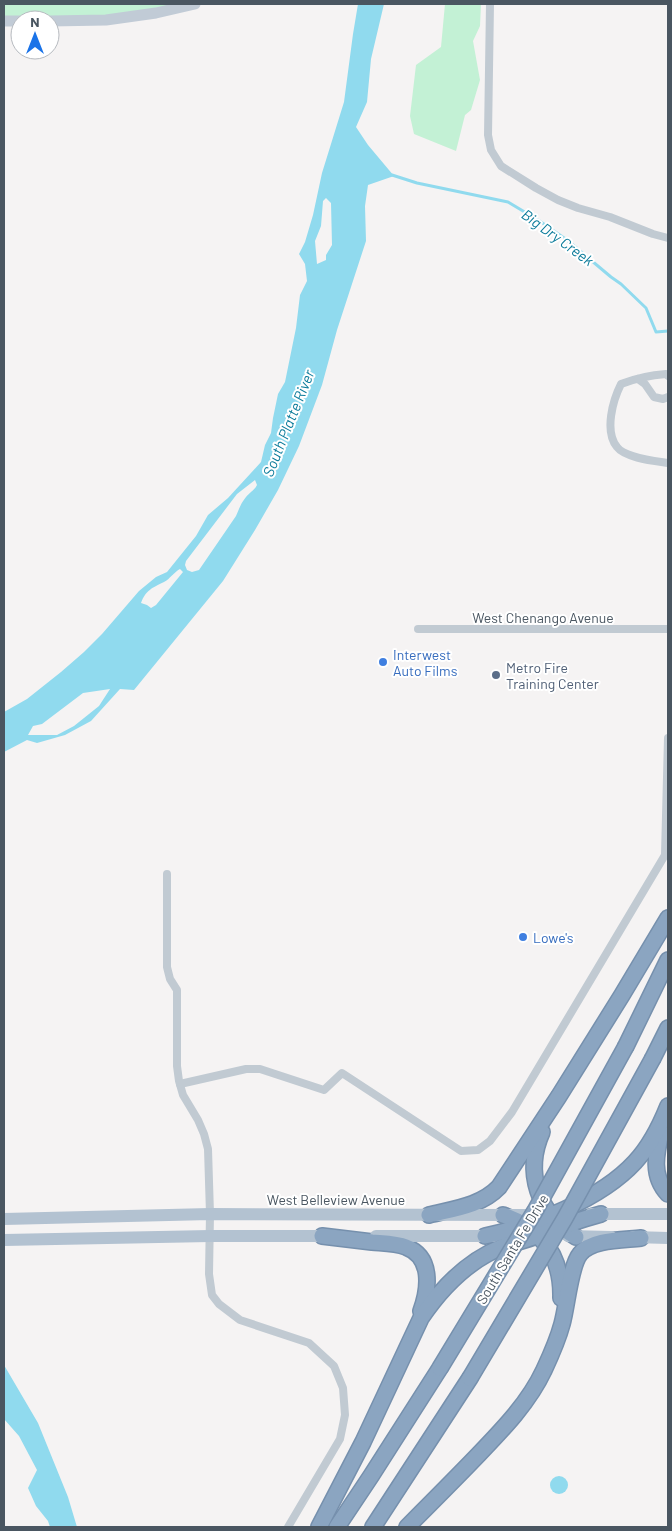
<svg xmlns="http://www.w3.org/2000/svg" width="672" height="1531" font-family="Barlow,sans-serif">
<rect width="100%" height="100%" fill="#f5f3f3"/>
<g fill="#c3f1d5">
<path d="M4,4H190L117,18L4,21Z"/>
<path d="M445,4H481L480,26L473,41L480,80L471,110L465,115L456,151L414,134L410,116L416,65L441,47Z"/>
</g>
<g fill="#90daee" fill-rule="evenodd">
<path d="M358,4H384L371,59L367,102L356,127L368,145L394,176L368,185L365,206L366,241L337,330L322,385L299,446L278,490L255,530L223,581L134,690L120,689L91,721L65,735L37,743L27,740L4,752V712L27,699L61,672L84,652L102,634L139,591L156,577L167,572L196,536L208,515L228,498L261,462L265,445L271,433L273,418L278,394L285,382L296,328L300,295L307,281L305,264L299,254L305,242L313,215L322,173L344,102L353,34ZM326,198L331,203L332,245L326,255V260L317,264L315,241L321,226L323,201ZM255,480L257,485C254,491 250,492 246,497C241,503 239,509 236,516L199,570L192,572L187,570L185,565L186,561L237,494ZM180,569L183,572L156,605L151,608L147,605L141,603C146,590 152,588 164,582C170,579 174,572 180,569ZM110,689L99,706L74,726L57,735H28L33,726L42,724L83,693Z"/>
<path d="M4,1365L38,1423L68,1497L77,1527H50L48,1521L36,1506L28,1488L37,1470L19,1436L4,1419Z"/>
<circle cx="559" cy="1485" r="9"/>
</g>
<g fill="none" stroke-linecap="round" stroke-linejoin="round">
<path stroke="#90daee" stroke-width="3" d="M392,175L417,183L508,202L538,220L567,240L611,277L621,284L646,308L656,332L668,331"/>
<g stroke="#7690ad" stroke-width="18">
<g id="highway">
<path d="M626,1046L668,960"/>
<path d="M653,1058L668,1028"/>
<path d="M542,1132C524,1172 538,1214 576,1237"/>
<path d="M661,1132C656,1154 651,1176 668,1194"/>
<path d="M429,1215C453,1209 481,1206 499,1187L559,1096L622,995L668,918"/>
<path d="M503,1215C542,1229 562,1256 561,1298"/>
<path d="M322,1236C339,1238 355,1240 372,1242C383,1243 396,1243 406,1247C433,1257 429,1289 421,1311"/>
<path d="M485,1236C533,1226 601,1199 635,1162C650,1146 660,1126 668,1106"/>
<path d="M319,1527L363,1442L421,1318C442,1287 467,1261 502,1247C514,1243 526,1240 539,1235C559,1227 579,1220 601,1214"/>
<path d="M337,1527L371,1476L440,1368"/>
<path d="M373,1527L470,1378"/>
<path d="M407,1527C431,1503 455,1479 479,1454C504,1428 529,1402 544,1370C551,1355 558,1339 562,1324C567,1307 570,1266 580,1254C591,1239 624,1240 641,1238"/>
</g>
</g>
<g stroke="#c1cad2" stroke-width="8">
<path d="M490,4L488,135L491,150L501,166L536,188L558,200L578,208L610,217L653,234L668,238"/>
<path d="M668,376L666,374C652,375 634,379 621,384C613,400 604,431 617,447C625,458 655,461 668,463"/>
<path d="M638,379L645,384L654,397L663,399L668,397"/>
<path d="M418,629H668"/>
<path d="M167,874V967L170,979L177,990V1066L179,1081L183,1095L198,1120L204,1134L208,1149L210,1214L209,1274L212,1295L219,1304L240,1320L309,1343L334,1366L343,1388L345,1415L340,1439L288,1527"/>
<path d="M180,1084L246,1069H260L324,1090L342,1073L461,1151L478,1150L490,1141L512,1112L665,855L668,738"/>
</g>
<g stroke="#c1cbd6" stroke-width="11">
<path d="M4,21H20"/>
<path d="M50,21L106,20L156,13L195,4"/>
</g>
<g stroke="#b3c2d1" stroke-width="12">
<path d="M591,1214H668"/>
<path d="M4,1219L210,1214L541,1215"/>
<path d="M376,1236H493"/>
<path d="M568,1236L611,1237"/>
<path d="M633,1237L668,1238"/>
<path d="M4,1240L210,1236H331"/>
</g>
<use href="#highway" stroke="#8ba5c1" stroke-width="15"/>
<g stroke="#7690ad" stroke-width="18" stroke-linecap="butt">
<g id="highway-bridge">
<path d="M440,1368L535,1211L626,1046"/>
<path d="M470,1378L565,1218L653,1058"/>
</g>
</g>
<use href="#highway-bridge" stroke="#8ba5c1" stroke-width="15"/>
</g>
<g fill="#3f7fe0" stroke="#fff" stroke-width="2">
<circle cx="383" cy="662" r="5"/>
<circle cx="523" cy="937" r="5"/>
</g>
<circle fill="#5c6f8a" stroke="#fff" stroke-width="2" cx="496" cy="675" r="5"/>
<g text-anchor="middle" dominant-baseline="central" stroke-width="4" stroke-linejoin="round" paint-order="stroke">
<g font-size="14" fill="#4a5661" stroke="#fff">
<text x="543" y="617">West Chenango Avenue</text>
<text x="336" y="1199">West Belleview Avenue</text>
<text transform="translate(512 1249) rotate(-59)">South Santa Fe Drive</text>
</g>
<g font-size="14" fill="#366cbe" stroke="#fff" text-anchor="start">
<text x="393" y="654">Interwest<tspan x="393" dy="16">Auto Films</tspan></text>
<text x="533" y="937">Lowe's</text>
</g>
<g font-size="14" fill="#4e5e75" stroke="#fff" text-anchor="start">
<text x="506" y="667">Metro Fire<tspan x="506" dy="16">Training Center</tspan></text>
</g>
<g font-size="15" font-style="italic" fill="#0c7c9b" stroke="#fff">
<text transform="translate(558 237) rotate(36)">Big Dry Creek</text>
<text transform="translate(288 423) rotate(-68)">South Platte River</text>
</g>
</g>
<rect width="672" height="1531" fill="none" stroke="#4a5661" stroke-width="10"/>
<g transform="translate(35 35)"><circle r="24" fill="#ffffff" stroke="#b7bbc0"/>
<path d="M0-4L9 19L0 12L-9 19Z" fill="#1a73e8"/>
<text y="-8" font-size="14" font-weight="bold" text-anchor="middle" fill="#4a5661">N</text>
</g>
</svg>
